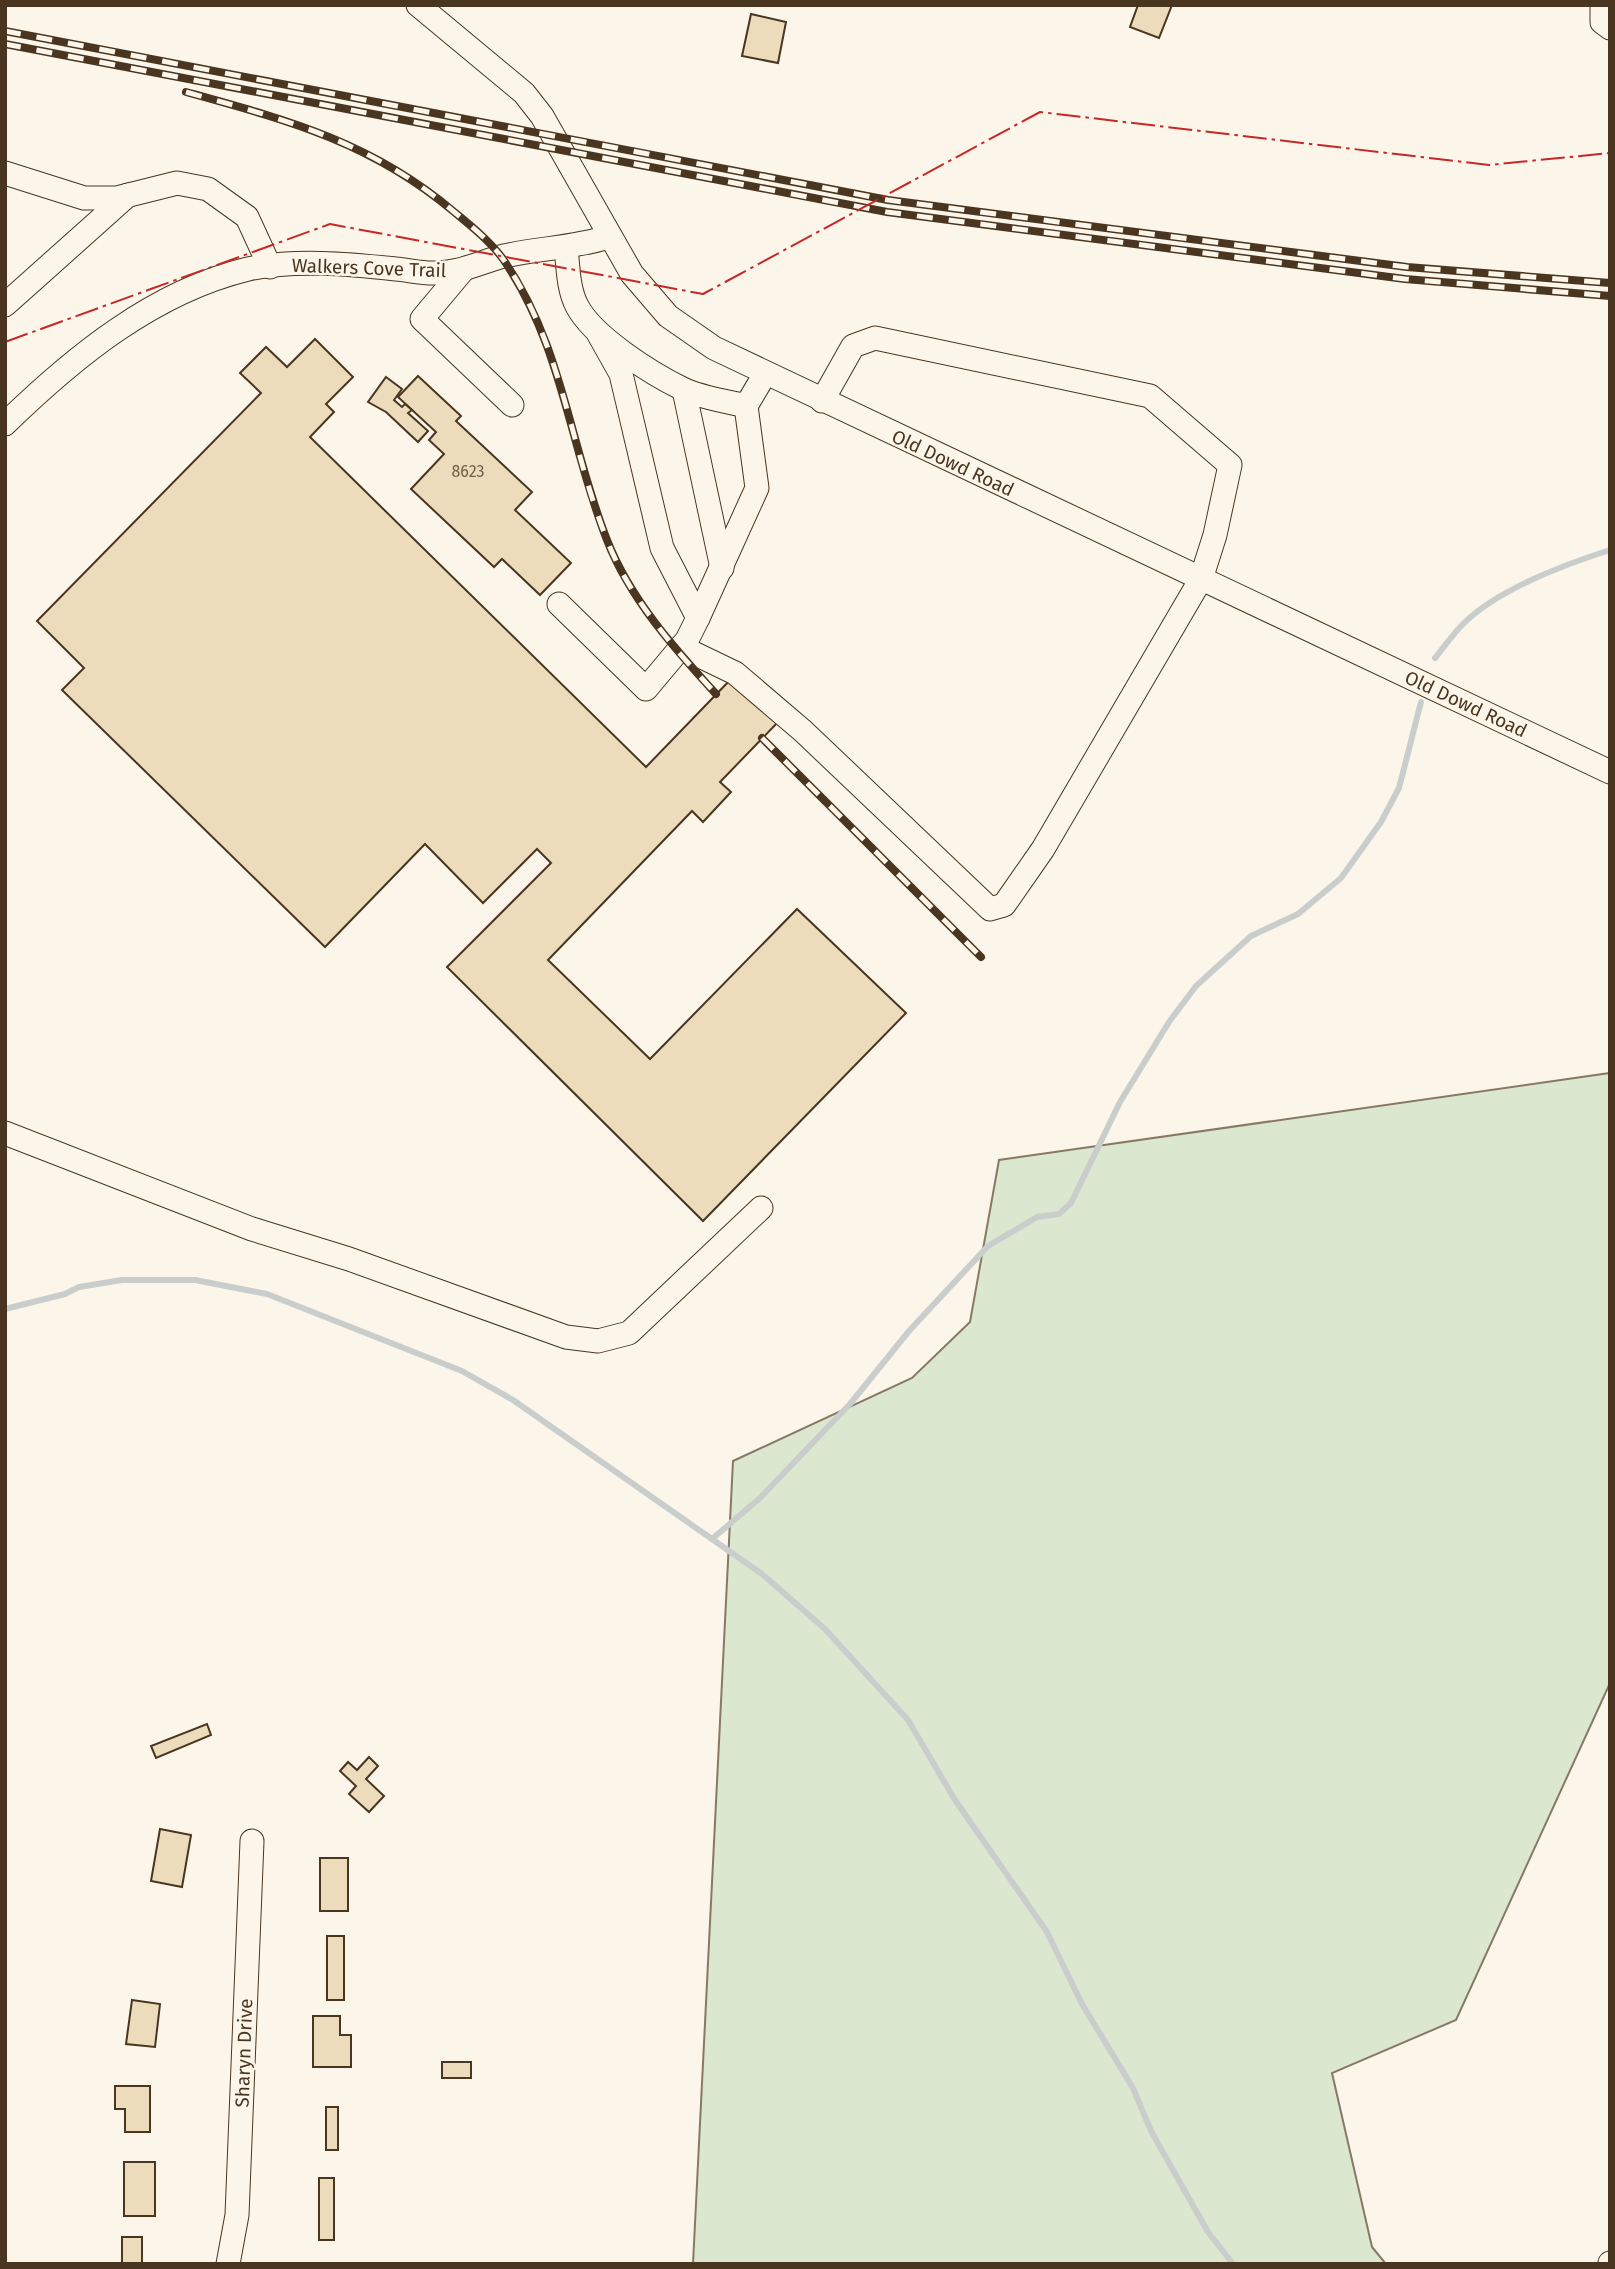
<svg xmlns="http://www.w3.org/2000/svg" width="1615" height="2269" font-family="'Fira Sans',sans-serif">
<rect width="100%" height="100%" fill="#fbf6e9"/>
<path fill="#dce7d0" stroke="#887966" stroke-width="2" d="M1610,1073V1683L1456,2020L1332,2073L1372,2247L1386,2264H693L733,1461L912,1378L970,1322L999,1160Z"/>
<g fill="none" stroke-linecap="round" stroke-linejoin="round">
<g stroke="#c9cecd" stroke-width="6">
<path d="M1435,658C1444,647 1453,634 1463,624C1498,589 1563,565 1610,550"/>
<path d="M5,1309L65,1294L79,1287L122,1280H195L267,1294L462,1371L513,1400L762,1574L825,1629L908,1720L955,1800L1047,1932L1082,2004L1133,2088L1151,2131L1208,2232L1233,2264"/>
<path d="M712,1539L760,1498L850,1404L909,1331L988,1246L1037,1217L1059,1214L1071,1203L1120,1102L1169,1022L1196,986L1251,936L1298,914L1341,878L1381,822L1399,788L1421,702"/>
</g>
</g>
<g fill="#ecdcbc" stroke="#4a3520" stroke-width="2">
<path d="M1138,5H1172L1159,38L1130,27Z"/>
<path d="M751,14L786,22L778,63L742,56Z"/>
<path d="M315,339L353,377L326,404L334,412L310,437L646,767L733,677L779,721L720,782L731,792L703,822L692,811L548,960L650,1059L797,909L906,1013L703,1221L447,967L551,863L537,849L483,903L425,844L325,947L62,690L84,668L37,621L261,393L240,373L266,347L287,367Z"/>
<path d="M418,376L461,416L456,421L532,492L515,510L571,563L540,595L502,559L494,567L411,489L444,454L429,440L436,432L398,397Z"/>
<path d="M386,377L402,389L394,400L402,407L405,404L412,410L408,413L428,431L418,442L386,412L368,402Z"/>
<path d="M207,1724L211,1735L156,1758L151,1746Z"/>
<path d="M369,1757L378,1766L366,1779L384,1796L369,1812L349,1794L356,1786L340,1771L348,1762L357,1770Z"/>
<path d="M160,1829L191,1835L182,1887L151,1881Z"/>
<rect x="320" y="1858" width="28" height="53"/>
<rect x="327" y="1936" width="17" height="64"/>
<path d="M132,2000L160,2004L155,2047L126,2044Z"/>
<path d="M313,2016H340V2035H351V2067H313Z"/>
<rect x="442" y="2062" width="29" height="16"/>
<path d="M115,2086H150V2132H125V2109H115Z"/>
<rect x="326" y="2107" width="12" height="43"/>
<rect x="124" y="2162" width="31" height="54"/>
<rect x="319" y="2178" width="15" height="62"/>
<rect x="122" y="2237" width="20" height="27"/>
</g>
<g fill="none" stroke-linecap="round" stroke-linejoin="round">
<g stroke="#4a3520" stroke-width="25">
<g id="minor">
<path d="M418,5L524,93L542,116L632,274L668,316L714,348L1610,772"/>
<path d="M1602,5V22L1610,28"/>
<path d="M5,173L84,198H117L177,183L208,189L247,217L270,267"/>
<path d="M566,247C568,266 568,289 577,306C593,337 652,374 683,389C702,398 726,401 746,406L765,374"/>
<path d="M463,270L422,319L512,405"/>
<path d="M5,305L128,195"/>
<path d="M598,333L621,374L662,548L698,618L757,488L746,406"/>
<path d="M684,390L722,568"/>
<path d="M5,424C74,357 153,292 248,269C294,259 349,264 396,269C408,270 420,273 433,273C458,274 480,262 504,256C539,248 574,248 608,237"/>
<path d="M559,604L646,689L687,640L698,618"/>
<path d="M681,647L735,673L803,731L990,909L1004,905L1043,849L1201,579L1215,535L1230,465L1150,396L875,338L853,346L822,401"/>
<path d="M5,1133L252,1229L349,1259L566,1337L598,1341L629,1333L761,1208"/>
<path d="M228,2264L237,2215L252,1841"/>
<path d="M1610,2264V2263"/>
</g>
</g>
<use href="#minor" stroke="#fbf6e9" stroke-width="23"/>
<g stroke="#4a3520" stroke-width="8">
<g id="rail">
<path d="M5,31L888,200L1407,267L1610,283"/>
<path d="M5,44L887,212L1405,279L1610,296"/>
<path d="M186,92C287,120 371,142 453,211C470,225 490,241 503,259C563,346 569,444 607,540C630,599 674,648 716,694"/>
<path d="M762,738L981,957"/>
</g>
</g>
<use href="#rail" stroke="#fbf6e9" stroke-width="5" stroke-dasharray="16" stroke-linecap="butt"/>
<path stroke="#c62828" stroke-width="2" stroke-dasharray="24 5 3.5 5" stroke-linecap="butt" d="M5,342L330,224L703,294L1040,112L1489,165L1610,153"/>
</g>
<g text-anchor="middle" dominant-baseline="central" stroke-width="5" stroke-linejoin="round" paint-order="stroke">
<g font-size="16" fill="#725f47">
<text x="468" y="471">8623</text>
</g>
<g font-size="19" fill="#4a3520" stroke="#fbf6e9">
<text transform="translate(369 268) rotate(2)">Walkers Cove Trail</text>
<text transform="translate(953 463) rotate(25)">Old Dowd Road</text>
<text transform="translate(1466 704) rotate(25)">Old Dowd Road</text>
<text transform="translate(244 2053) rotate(-88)">Sharyn Drive</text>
</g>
</g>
<rect width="1615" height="2269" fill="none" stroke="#4a3520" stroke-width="14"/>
</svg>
